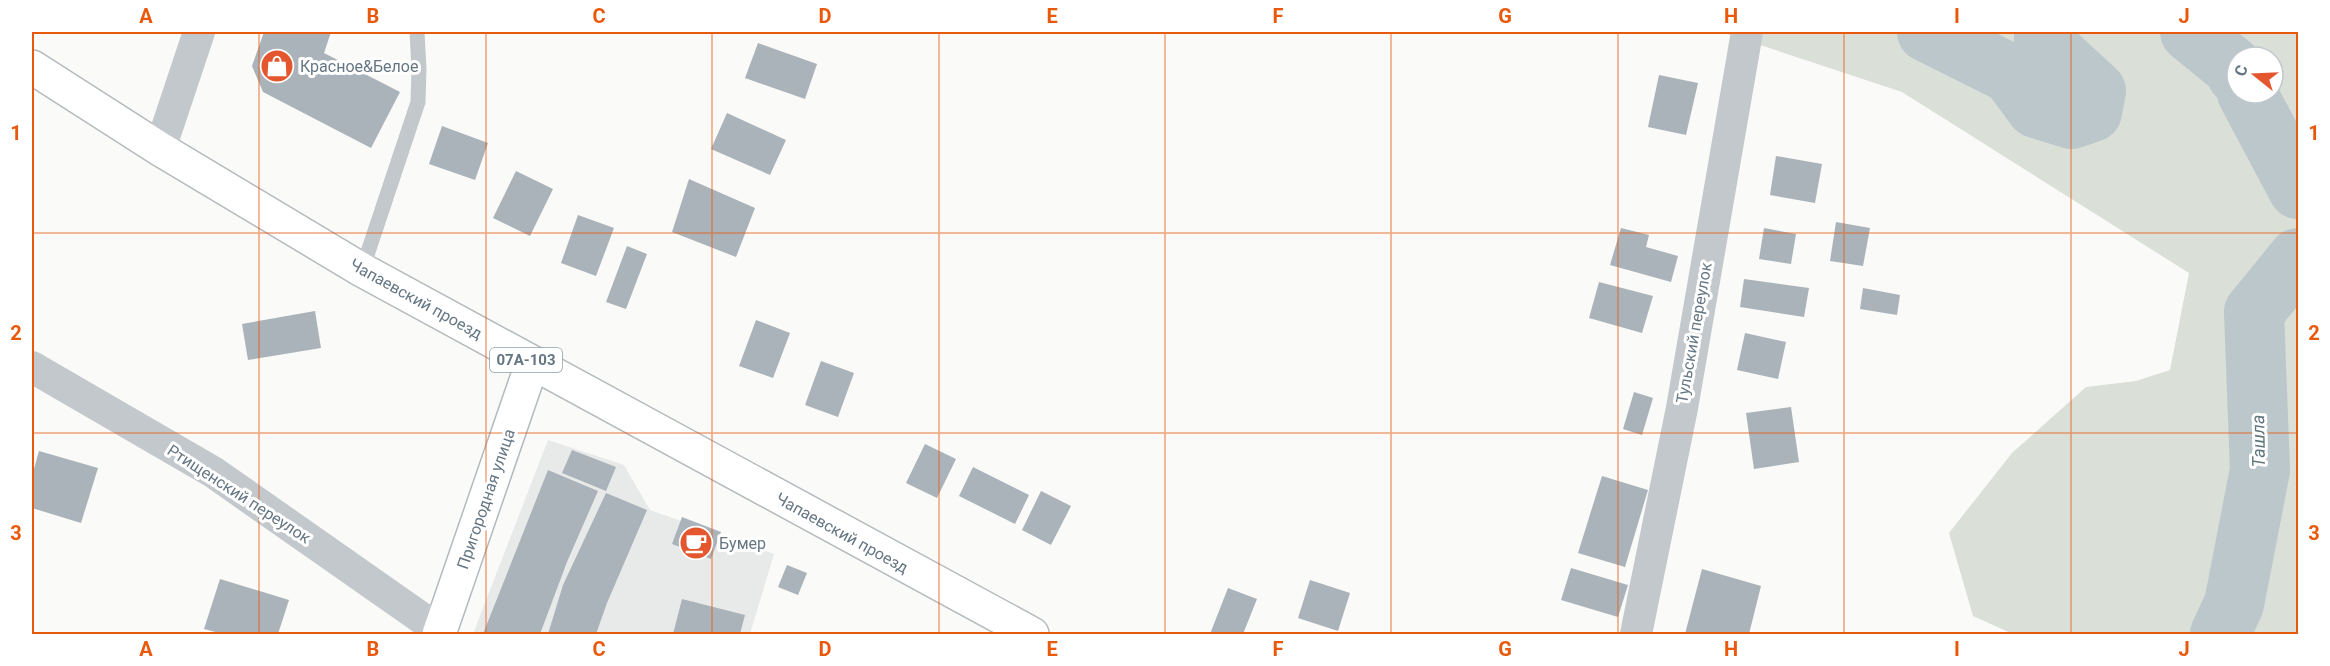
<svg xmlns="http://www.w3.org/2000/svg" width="2330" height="666" font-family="Roboto,sans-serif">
<rect width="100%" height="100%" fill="#fafaf8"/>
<path fill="#e8e9e9" d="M548,440L624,465L650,510L774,554L750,634H473Z"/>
<path fill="#dadfd7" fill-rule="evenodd" d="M1721,32H2298V634H2013L1973,616L1949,533L2012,453L2086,387L2136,381L2170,370L2189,273L1902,92ZM2237,57H2273V93H2237Z"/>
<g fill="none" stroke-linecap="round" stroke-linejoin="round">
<g stroke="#bbc7cb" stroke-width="60">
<path d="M1927,32L2011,74L2036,108L2072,119L2092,112L2096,91L2044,43V32"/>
<path d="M2190,32L2233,67L2237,75"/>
<path d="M2247,93L2298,189"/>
<path d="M2220,634L2234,604L2260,470L2254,312L2298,258"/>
</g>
</g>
<g fill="#aab3b9">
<path d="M264,32H331L324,53L400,92L371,148L263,92L252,66Z"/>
<path d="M758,43L817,64L805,99L745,78Z"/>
<path d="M1659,75L1698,83L1686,135L1648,127Z"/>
<path d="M727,113L786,140L770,175L711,149Z"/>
<path d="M442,126L488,143L475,180L429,164Z"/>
<path d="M1776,156L1822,164L1815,203L1770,195Z"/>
<path d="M516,171L553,189L530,236L493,218Z"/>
<path d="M689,179L755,208L736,257L672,232Z"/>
<path d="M578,215L614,228L596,276L561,263Z"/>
<path d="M1836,222L1870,228L1863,266L1830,261Z"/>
<path d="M1621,228L1649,235L1646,247L1678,256L1671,282L1610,265Z"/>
<path d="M1764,228L1796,234L1791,264L1759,259Z"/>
<path d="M627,246L647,254L626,309L606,302Z"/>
<path d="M1744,279L1809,288L1804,317L1740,307Z"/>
<path d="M1599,282L1653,296L1642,333L1589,318Z"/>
<path d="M1863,288L1900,295L1897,315L1860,309Z"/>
<path d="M315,311L321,348L248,360L242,324Z"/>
<path d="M756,320L790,333L773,378L739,366Z"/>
<path d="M1745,333L1786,342L1778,379L1737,370Z"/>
<path d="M821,361L854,373L838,417L805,405Z"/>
<path d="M1634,392L1653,398L1642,435L1623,429Z"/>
<path d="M1791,407L1799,462L1754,469L1746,413Z"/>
<path d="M925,444L956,459L937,498L906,483Z"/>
<path d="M572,450L616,467L606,491L562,473Z"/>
<path d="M39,451L98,468L81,523L32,508V476Z"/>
<path d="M973,467L1029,495L1015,524L959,496Z"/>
<path d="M548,470L598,491L567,562L540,634H483Z"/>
<path d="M1602,476L1648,490L1625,567L1578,553Z"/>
<path d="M1041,491L1071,506L1051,545L1022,530Z"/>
<path d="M606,493L647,510L607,603L596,634H548L563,585Z"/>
<path d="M682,517L721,532L711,559L672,544Z"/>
<path d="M787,565L807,573L798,595L778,587Z"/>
<path d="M1571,568L1628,585L1618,617L1561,600Z"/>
<path d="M1702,569L1761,586L1749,634H1685Z"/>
<path d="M220,579L289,600L278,634H223L204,629Z"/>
<path d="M1310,580L1350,593L1338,631L1298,618Z"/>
<path d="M1228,588L1257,599L1243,634H1210Z"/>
<path d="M682,599L745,615L740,634H673Z"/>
</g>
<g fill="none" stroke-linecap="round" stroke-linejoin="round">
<g stroke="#b3babf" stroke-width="36">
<path id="secondary" d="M439,634L532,364"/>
</g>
<g stroke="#b5babe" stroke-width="36">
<path id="primary" d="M32,67L160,149L362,270L1032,634"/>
</g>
<path stroke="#c3c8cc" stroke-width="15" d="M362,270L418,102L419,69L417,32"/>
<g stroke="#c3c8cc" stroke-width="32">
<path d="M160,149L199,32"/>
<path d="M32,367L213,472L440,631"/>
<path d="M1636,634L1682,408L1747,32"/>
</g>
<use href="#secondary" stroke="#fff" stroke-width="33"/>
<use href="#primary" stroke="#fff" stroke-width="33"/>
</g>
<path fill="none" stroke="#e8590c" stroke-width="1.5" stroke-opacity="0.55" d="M259,32V634M486,32V634M712,32V634M939,32V634M1165,32V634M1391,32V634M1618,32V634M1844,32V634M2071,32V634M32,233H2298M32,433H2298"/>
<defs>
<g id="shop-disc" transform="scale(1.725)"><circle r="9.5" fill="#e4572e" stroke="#fff"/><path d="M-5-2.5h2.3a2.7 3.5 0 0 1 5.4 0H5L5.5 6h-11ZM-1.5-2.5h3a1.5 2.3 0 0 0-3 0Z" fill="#fff"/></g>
<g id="cafe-disc" transform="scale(1.725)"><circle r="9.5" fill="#e4572e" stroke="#fff"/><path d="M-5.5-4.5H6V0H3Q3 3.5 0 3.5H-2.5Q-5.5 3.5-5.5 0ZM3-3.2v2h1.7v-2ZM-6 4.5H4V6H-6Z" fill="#fff"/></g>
</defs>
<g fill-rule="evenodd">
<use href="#shop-disc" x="277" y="66"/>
<use href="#cafe-disc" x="696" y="543"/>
</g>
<g text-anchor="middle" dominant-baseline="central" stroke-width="6" stroke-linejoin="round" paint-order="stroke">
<rect fill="#fff" stroke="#939fa8" stroke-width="1.5" x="490" y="348" width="72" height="24" rx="4.5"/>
<g font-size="15" font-weight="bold" fill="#657683">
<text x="526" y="360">07А-103</text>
</g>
<g font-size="16" fill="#657683" stroke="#fff" text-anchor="start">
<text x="300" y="66">Красное&amp;Белое</text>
<text x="719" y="543">Бумер</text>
</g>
<g font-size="16" fill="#657683" stroke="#fff">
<text transform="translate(416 299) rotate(29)">Чапаевский проезд</text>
<text transform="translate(1694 333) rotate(-80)">Тульский переулок</text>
<text transform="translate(239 494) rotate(33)">Ртищенский переулок</text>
<text transform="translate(486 499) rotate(-71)">Пригородная улица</text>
<text transform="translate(842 533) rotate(29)">Чапаевский проезд</text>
</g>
<g font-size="18" font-style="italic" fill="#60757c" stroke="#fff">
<text transform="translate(2258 441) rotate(-91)">Ташла</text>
</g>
</g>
<rect width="2330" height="666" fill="none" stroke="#ffffff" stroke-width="66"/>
<g transform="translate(2255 75) rotate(288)"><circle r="28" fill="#ffffff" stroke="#c1c8cd" stroke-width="1.5"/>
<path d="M0-4.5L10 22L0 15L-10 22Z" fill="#e4572e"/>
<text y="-9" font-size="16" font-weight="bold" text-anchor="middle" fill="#657683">С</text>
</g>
<rect x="33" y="33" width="2264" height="600" fill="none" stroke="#e8590c" stroke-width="2"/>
<g font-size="20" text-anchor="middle" font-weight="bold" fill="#e8590c">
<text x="146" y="23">A</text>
<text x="373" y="23">B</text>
<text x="599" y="23">C</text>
<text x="825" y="23">D</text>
<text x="1052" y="23">E</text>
<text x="1278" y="23">F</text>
<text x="1505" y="23">G</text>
<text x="1731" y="23">H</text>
<text x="1957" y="23">I</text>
<text x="2184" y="23">J</text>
<text x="16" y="140">1</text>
<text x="2314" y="140">1</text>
<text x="16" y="340">2</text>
<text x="2314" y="340">2</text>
<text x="16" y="540">3</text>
<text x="2314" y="540">3</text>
<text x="146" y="656">A</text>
<text x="373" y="656">B</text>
<text x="599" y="656">C</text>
<text x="825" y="656">D</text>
<text x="1052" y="656">E</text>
<text x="1278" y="656">F</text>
<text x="1505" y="656">G</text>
<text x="1731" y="656">H</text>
<text x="1957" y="656">I</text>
<text x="2184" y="656">J</text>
</g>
</svg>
